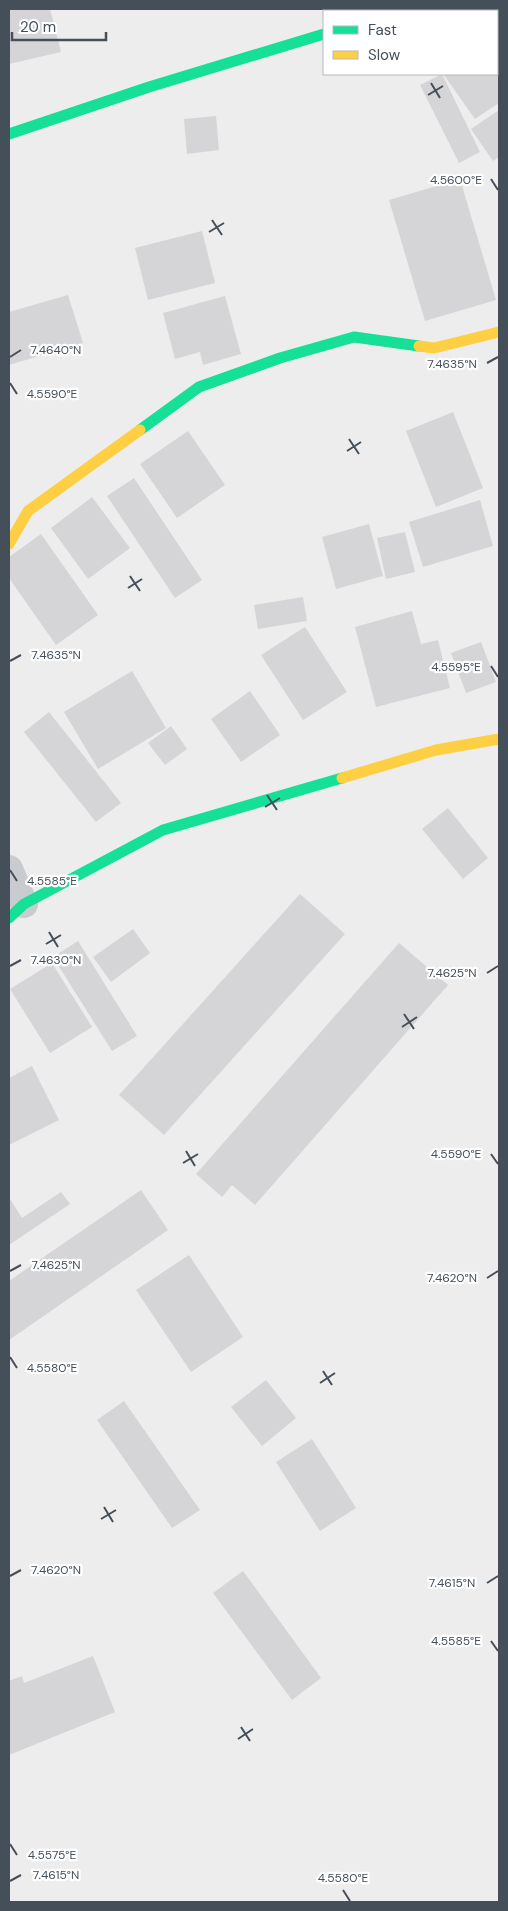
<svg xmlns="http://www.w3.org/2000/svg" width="508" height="1911" font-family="'DM Sans',sans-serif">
<rect width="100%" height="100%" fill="#eeeded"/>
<g fill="#d5d5d7">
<path d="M9,9H50L61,52L9,64Z"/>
<path d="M456,9H473L475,11H452Z"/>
<path d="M497,42L499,46V103L475,119L444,75L497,74Z"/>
<path d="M442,74L480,152L459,163L420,85Z"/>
<path d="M499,110V157L493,161L471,129Z"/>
<path d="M216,116L219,150L187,154L184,119Z"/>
<path d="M460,179L496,300L425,321L389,200Z"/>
<path d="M202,231L215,283L148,300L135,248Z"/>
<path d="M68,295L83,343L9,365V312Z"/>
<path d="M225,296L241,354L203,365L200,352L175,359L163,313Z"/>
<path d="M453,412L483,488L436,507L406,431Z"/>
<path d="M188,431L225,485L177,518L140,464Z"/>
<path d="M134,478L202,580L175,598L107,496Z"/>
<path d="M92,497L130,548L88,579L51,528Z"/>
<path d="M480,500L493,546L423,567L409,522Z"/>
<path d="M369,524L383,576L336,589L322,537Z"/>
<path d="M405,532L415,572L386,579L377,538Z"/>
<path d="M41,534L98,615L56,645L9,578V557Z"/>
<path d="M303,597L307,621L258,629L254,605Z"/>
<path d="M412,611L421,644L438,640L450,688L376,707L355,627Z"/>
<path d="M305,627L347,692L303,720L261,655Z"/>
<path d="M481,642L496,682L466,693L451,653Z"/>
<path d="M132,671L166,728L98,769L64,712Z"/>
<path d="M250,691L280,735L241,762L211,719Z"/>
<path d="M49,712L121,803L96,822L24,732Z"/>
<path d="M171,726L187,749L165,765L148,743Z"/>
<path d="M448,808L488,858L463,879L422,829Z"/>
<path d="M300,894L345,934L164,1135L119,1095Z"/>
<path d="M133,929L150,953L111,982L93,957Z"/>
<path d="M78,941L137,1036L112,1051L53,957Z"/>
<path d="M399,943L448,985L255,1205L232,1185L222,1197L196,1174Z"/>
<path d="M52,963L92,1027L50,1053L10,989Z"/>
<path d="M32,1066L59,1120L9,1145V1078Z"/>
<path d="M141,1190L168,1230L9,1340V1281Z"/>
<path d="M61,1192L70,1204L9,1245V1197L22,1218Z"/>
<path d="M189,1255L243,1337L191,1372L136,1290Z"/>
<path d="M266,1380L296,1418L262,1446L231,1407Z"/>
<path d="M124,1401L200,1510L172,1528L97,1420Z"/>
<path d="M312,1439L356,1508L320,1531L276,1462Z"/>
<path d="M243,1571L321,1678L292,1700L213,1593Z"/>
<path d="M93,1656L115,1712L9,1755V1681L22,1676L24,1683Z"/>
</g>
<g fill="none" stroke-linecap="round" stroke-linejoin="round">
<g stroke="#c9ccce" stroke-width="28">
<path d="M372,11L375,9"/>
<path d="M9,869L24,904"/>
</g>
<g stroke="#16e098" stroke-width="11">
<path d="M9,134L149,87L324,34"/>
<path d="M140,430L199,387L280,358L354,337L419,346"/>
<path d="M9,918L24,904L163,830L342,778"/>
</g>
<g stroke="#ffcf43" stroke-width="11">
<path d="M419,346L434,348L499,332"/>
<path d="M9,544L28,511L140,430"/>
<path d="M342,778L436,750L499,739"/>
</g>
</g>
<path fill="none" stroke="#444f59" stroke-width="2" d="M431,83L440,98M428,95L443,86M491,179L498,190M212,220L222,235M209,232L224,223M10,357L21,350M487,363L498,357M10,383L17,394M349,439L359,454M347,451L361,442M130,576L140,591M128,588L142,579M10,661L21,655M491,666L498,677M267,795L277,810M265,807L280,798M10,870L17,881M49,932L58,947M46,944L61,935M10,966L21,960M487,973L498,966M404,1014L414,1029M402,1027L417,1017M186,1151L195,1166M491,1154L498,1164M183,1163L198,1154M10,1271L21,1265M487,1278L498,1271M10,1357L17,1368M323,1371L332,1385M320,1383L335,1373M104,1507L113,1522M101,1519L116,1510M10,1576L21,1570M487,1583L498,1576M491,1641L498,1651M241,1727L250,1741M238,1739L253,1729M10,1844L17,1855M10,1881L21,1875M343,1890L350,1901"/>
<g font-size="12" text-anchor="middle" fill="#444f59" stroke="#fff" stroke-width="4.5" stroke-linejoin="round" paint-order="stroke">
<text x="456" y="184">4.5600°E</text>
<text x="56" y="354">7.4640°N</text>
<text x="452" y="368">7.4635°N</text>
<text x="52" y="398">4.5590°E</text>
<text x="56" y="659">7.4635°N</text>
<text x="456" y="671">4.5595°E</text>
<text x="52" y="885">4.5585°E</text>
<text x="56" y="964">7.4630°N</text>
<text x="452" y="977">7.4625°N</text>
<text x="456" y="1158">4.5590°E</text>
<text x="56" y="1269">7.4625°N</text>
<text x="452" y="1282">7.4620°N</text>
<text x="52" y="1372">4.5580°E</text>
<text x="56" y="1574">7.4620°N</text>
<text x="452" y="1587">7.4615°N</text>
<text x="456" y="1645">4.5585°E</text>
<text x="52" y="1859">4.5575°E</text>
<text x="56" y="1879">7.4615°N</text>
<text x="343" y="1882">4.5580°E</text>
</g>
<rect width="508" height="1911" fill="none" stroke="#444f59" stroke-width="20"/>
<rect x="323" y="10" width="175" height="65" fill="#ffffff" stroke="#b4b9bd"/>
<rect x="333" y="26" width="25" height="8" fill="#16e098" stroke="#b4b9bd"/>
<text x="368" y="35" font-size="15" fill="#444f59">Fast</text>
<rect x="333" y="51" width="25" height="8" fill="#ffcf43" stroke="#b4b9bd"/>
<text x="368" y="60" font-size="15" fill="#444f59">Slow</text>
<path d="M12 32v8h94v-8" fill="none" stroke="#444f59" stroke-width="2.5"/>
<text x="20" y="32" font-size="15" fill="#444f59" stroke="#ffffff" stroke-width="4" paint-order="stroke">20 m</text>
</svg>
